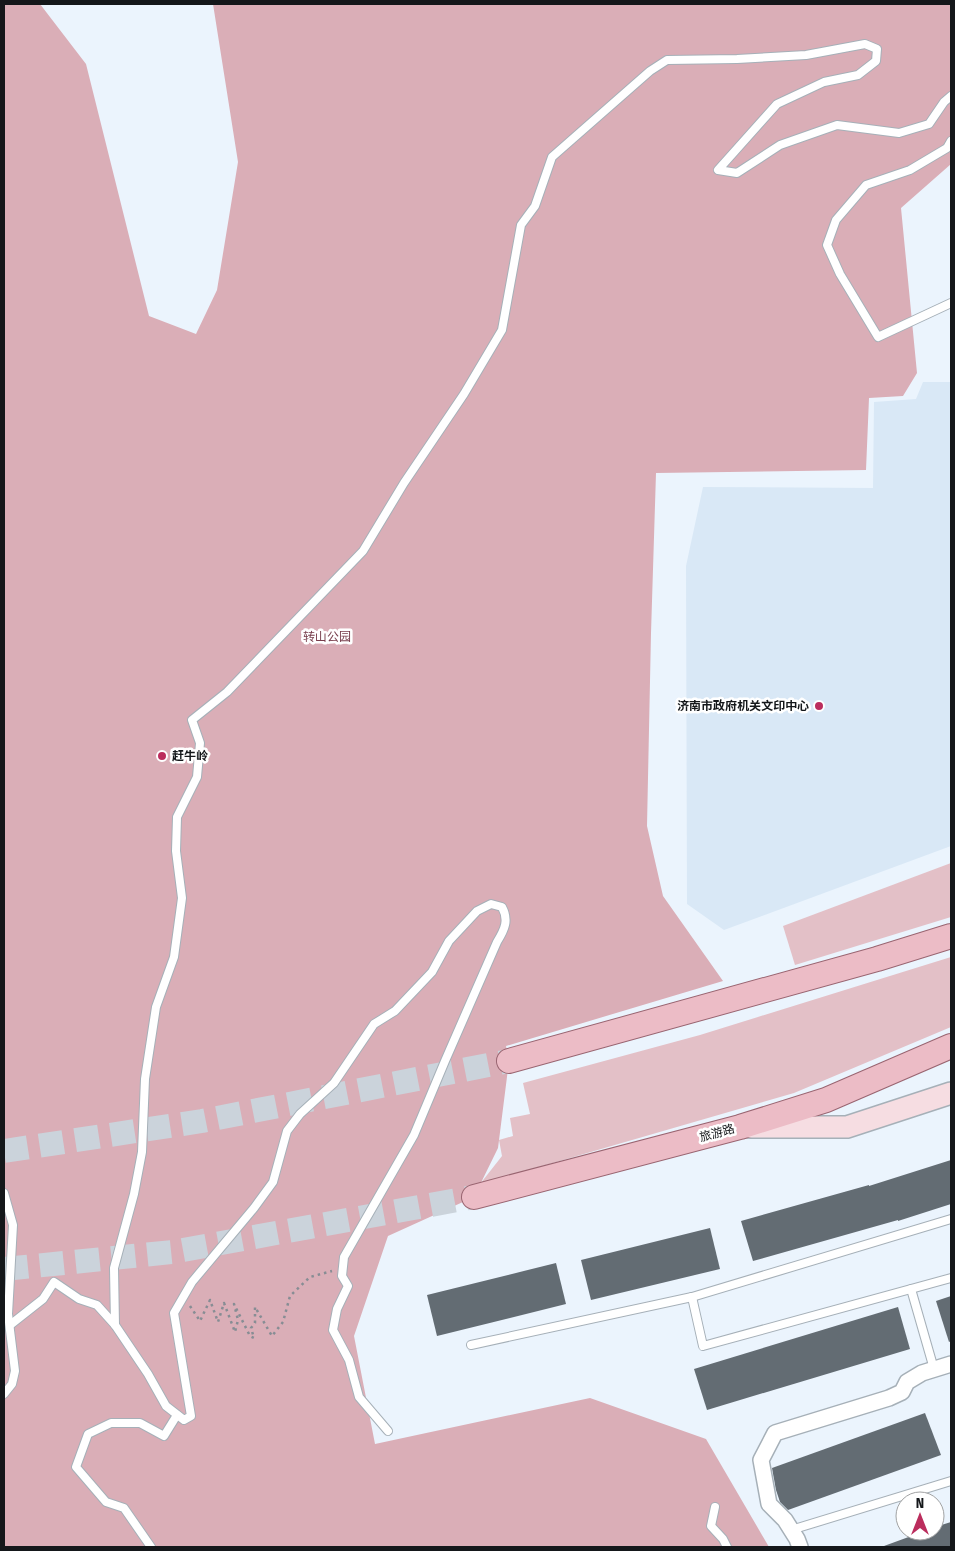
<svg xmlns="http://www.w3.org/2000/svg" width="955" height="1551" font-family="'Fira Sans Condensed','Noto Sans SC',sans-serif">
<rect width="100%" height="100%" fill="#ebf4fd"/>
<path fill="#d9e8f6" d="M923,382H951V846L724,930L687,904L686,566L703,487L873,488L874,402L916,399Z"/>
<g fill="#e3c0c7">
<path d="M951,863V917L795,965L783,926Z"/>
<path d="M951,957V1027L794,1093L480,1184L502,1156L499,1140L513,1136L510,1118L530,1114L523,1083L700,1035Z"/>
</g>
<path fill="#daaeb7" d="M4,4H40L86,64L149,316L196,334L217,290L238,162L213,4H951V164L901,208L917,373L903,396L869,398L866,470L656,473L651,633L647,826L663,896L723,981L506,1046L509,1061L498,1148L474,1197L388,1236L354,1336L375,1444L590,1398L706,1439L769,1547H4Z"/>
<g fill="#636c73">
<path d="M951,1160V1204L898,1221V1220L753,1261L741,1221L869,1185V1186Z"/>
<path d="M710,1228L720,1269L591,1300L581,1260Z"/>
<path d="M556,1263L566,1304L437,1336L427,1295Z"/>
<path d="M951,1296V1341L949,1342L936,1301Z"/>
<path d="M898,1307L910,1349L707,1410L694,1369Z"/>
<path d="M925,1413L941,1455L788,1510L780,1502L776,1490L772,1468Z"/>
<path d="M951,1522V1547H884V1546L925,1531H935V1527Z"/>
</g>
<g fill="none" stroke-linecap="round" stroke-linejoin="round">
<g stroke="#cbd3db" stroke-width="24" stroke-dasharray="24 12" stroke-linecap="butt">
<path d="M4,1151L202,1121L509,1061"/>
<path d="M4,1269L172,1252L474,1197"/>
</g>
<g stroke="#a6b0b8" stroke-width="10">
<g id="lane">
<path d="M951,141L947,148L910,170L866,185L836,220L827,245L840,274L878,337L951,303"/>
<path d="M4,1193L13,1225L8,1314L15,1371L12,1384L4,1394"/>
<path d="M911,1289L934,1369"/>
<path d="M692,1297L703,1346L951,1278"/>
<path d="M10,1325L43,1299L54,1282L79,1299L97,1305L115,1325L148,1374L166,1406L184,1420L191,1416L174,1313L192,1282L254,1208L273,1182L287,1131L300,1114L334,1083L374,1024L395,1011L432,972L449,941L477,911L491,904L502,907C509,920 505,929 497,942L445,1061L414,1135L344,1257L342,1276L348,1286L337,1309L333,1330L349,1360L359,1397L388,1431"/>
<path d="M115,1325L114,1268L134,1194L142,1152L145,1079L156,1007L174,957L182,898L176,851L177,817L197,777L200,743L192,720L227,692L363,551L404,483L464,394L502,330L521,225L535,206L552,157L650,71L667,60L737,59L806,55L865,44L877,49L876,61L858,75L824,82L777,104L718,170L737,173L780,145L837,125L899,133L929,124L944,102L951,96"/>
<path d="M471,1345L692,1297L951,1219"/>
<path d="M715,1507L711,1526L723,1539L727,1547"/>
<path d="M791,1530L951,1481"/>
<path d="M151,1547L124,1508L106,1502L76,1467L88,1434L111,1423H140L164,1436L177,1415"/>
</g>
</g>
<g stroke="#a6b0b8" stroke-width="18">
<path id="street" d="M800,1547L797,1539L785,1520L769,1504L761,1460L775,1433L889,1398L902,1392L907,1382L922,1373L951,1364"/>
</g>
<g stroke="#a6b0b8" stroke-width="24">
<path id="secondary" d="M750,1127H847L951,1093"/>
</g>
<g stroke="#996571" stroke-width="26">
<g id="primary">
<path d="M509,1061L877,959L951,936"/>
<path d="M474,1197L740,1127L826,1100L951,1046"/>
</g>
</g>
<path stroke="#878d94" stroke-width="2.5" stroke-dasharray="2.5 4" stroke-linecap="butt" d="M190,1306L200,1321L210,1300L218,1322L224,1303L235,1332L238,1320L234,1304L250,1336L254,1338L251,1328L255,1323V1307L272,1336L283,1322L290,1296L310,1277L332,1271"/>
<use href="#lane" stroke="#fff" stroke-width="8"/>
<use href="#street" stroke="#fff" stroke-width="15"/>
<use href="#secondary" stroke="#f6dde2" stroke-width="21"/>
<use href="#primary" stroke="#ecbcc6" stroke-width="24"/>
</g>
<g fill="#bb2d5d" stroke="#fff" stroke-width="2">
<circle cx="819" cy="706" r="5"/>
<circle cx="162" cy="756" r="5"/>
</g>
<g text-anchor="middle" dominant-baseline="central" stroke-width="5" stroke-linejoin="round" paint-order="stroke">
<g font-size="12" fill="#773d4b" stroke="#fff">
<text x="327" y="637">转山公园</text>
</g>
<g font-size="12" font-weight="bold" fill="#14171a" stroke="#fff" text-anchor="end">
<text x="809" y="706">济南市政府机关文印中心</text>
<text x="172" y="756" text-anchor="start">赶牛岭</text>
</g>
<g font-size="12" fill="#14171a" stroke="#fff">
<text transform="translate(717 1133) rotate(-15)">旅游路</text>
</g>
</g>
<rect width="955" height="1551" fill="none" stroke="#14171a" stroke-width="10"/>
<g transform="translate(920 1516)"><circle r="24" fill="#ffffff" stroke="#a1a2a3"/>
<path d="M0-4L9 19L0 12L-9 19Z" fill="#bb2d5d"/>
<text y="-8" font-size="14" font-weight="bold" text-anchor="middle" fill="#14171a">N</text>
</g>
</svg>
